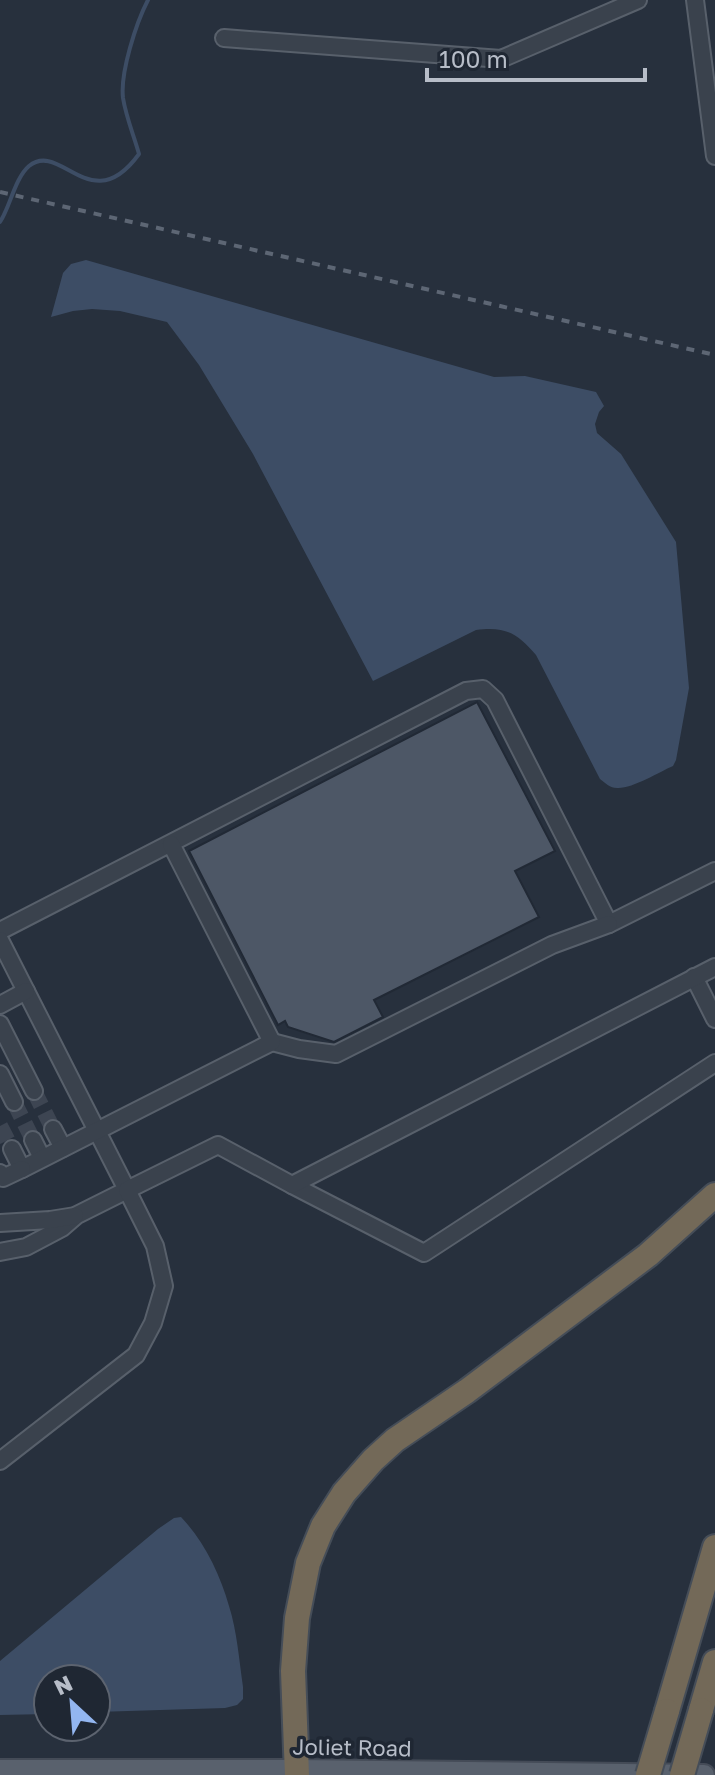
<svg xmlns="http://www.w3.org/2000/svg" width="715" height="1775" font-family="'Golos Text',sans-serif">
<rect width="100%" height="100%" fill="#27303d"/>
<g fill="#3d4d65">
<path d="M86,260L494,377L525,376L596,392L604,406L599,412L595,424L597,433L621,454L676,542L689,688L676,760L673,766C659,772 632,789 617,788C610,788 605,783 600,779L536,655C517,633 505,626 476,630L373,681L253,454L199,365L167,322L120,311L92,309L73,311L51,317L63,273L71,264Z"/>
<path d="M181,1517C204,1541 220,1574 229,1606C237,1631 239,1660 243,1687V1699L237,1705L225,1708L96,1712V1679H48V1714L0,1715V1661L158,1529L174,1518Z"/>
</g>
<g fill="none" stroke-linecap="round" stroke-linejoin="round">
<path stroke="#3d4d65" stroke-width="4" d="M0,222C10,207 15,178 29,166C61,140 91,220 139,154C134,136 126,117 123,98C120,73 136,23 148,0"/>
</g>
<path fill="#4d5766" stroke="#212935" stroke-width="2" d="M477,702L555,851L515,871L539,917L374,1000L383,1017L334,1042L288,1027L285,1021L278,1025L189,851Z"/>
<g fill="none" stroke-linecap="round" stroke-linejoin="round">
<g stroke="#3d4552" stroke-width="16" stroke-dasharray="16 8" stroke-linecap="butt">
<path d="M34,1091L53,1129"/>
<path d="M14,1102L33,1140"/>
<path d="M0,1126L12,1149"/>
</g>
<g stroke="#58606b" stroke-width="20">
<g id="minor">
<path d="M695,0L715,156"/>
<path d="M224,38L501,59L638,0"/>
<path d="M0,931L466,691L483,689L495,700L609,924L715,871"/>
<path d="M0,940L127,1190L77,1215L62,1228L26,1247L0,1252"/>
<path d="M694,977L715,1019"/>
<path d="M0,1005L26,991"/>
<path d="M0,1024L34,1091"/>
<path d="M272,1042L299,1049L336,1054L552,945L609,924"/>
<path d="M0,1074L14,1102"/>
<path d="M53,1129L63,1148"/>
<path d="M33,1140L42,1158"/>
<path d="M12,1149L22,1169L272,1042L171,844"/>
<path d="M0,1173L3,1178L22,1169"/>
<path d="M292,1185L424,1253L715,1063"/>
<path d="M0,1223L50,1220L75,1216"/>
<path d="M0,1461L136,1355L153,1323L164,1286L155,1246L127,1190L218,1145L292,1185L715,967"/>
</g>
</g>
<g stroke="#444b57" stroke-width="24">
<path id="major" d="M0,1770H297L704,1775"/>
</g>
<g stroke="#454d58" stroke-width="28">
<g id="highway">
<path d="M701,1710L715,1662"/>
<path d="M667,1711L715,1547"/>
<path d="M297,1775L293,1671L297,1618L308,1563L323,1526L344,1493L373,1460L395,1440L467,1391L648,1255L715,1195"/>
</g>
</g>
<use href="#minor" stroke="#3a424d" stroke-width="16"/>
<use href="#major" stroke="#59616d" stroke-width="20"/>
<use href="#highway" stroke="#736958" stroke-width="24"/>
<path stroke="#5d6674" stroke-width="4" stroke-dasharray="8 8" stroke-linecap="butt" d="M0,192L715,355"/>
<g stroke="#454d58" stroke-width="28" stroke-linecap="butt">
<g id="highway-bridge">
<path d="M648,1775L667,1711"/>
<path d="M682,1775L701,1710"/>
</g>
</g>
<use href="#highway-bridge" stroke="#736958" stroke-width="24"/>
</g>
<g text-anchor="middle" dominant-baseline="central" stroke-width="7" stroke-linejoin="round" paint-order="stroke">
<g font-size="22" fill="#b7bdc8" stroke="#1f2733">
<text transform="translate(352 1747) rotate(1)">Joliet Road</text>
</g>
</g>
<g transform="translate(72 1703) rotate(334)"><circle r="38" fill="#1f2733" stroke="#5c636f" stroke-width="2"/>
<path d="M0-6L14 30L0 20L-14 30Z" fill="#93b6f0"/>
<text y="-12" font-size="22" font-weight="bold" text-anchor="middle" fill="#b7bdc8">N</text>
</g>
<path d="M427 68v12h218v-12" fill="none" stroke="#b7bdc8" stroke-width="4"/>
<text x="439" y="68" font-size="24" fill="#b7bdc8" stroke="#1f2733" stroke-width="6" paint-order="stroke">100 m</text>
</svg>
